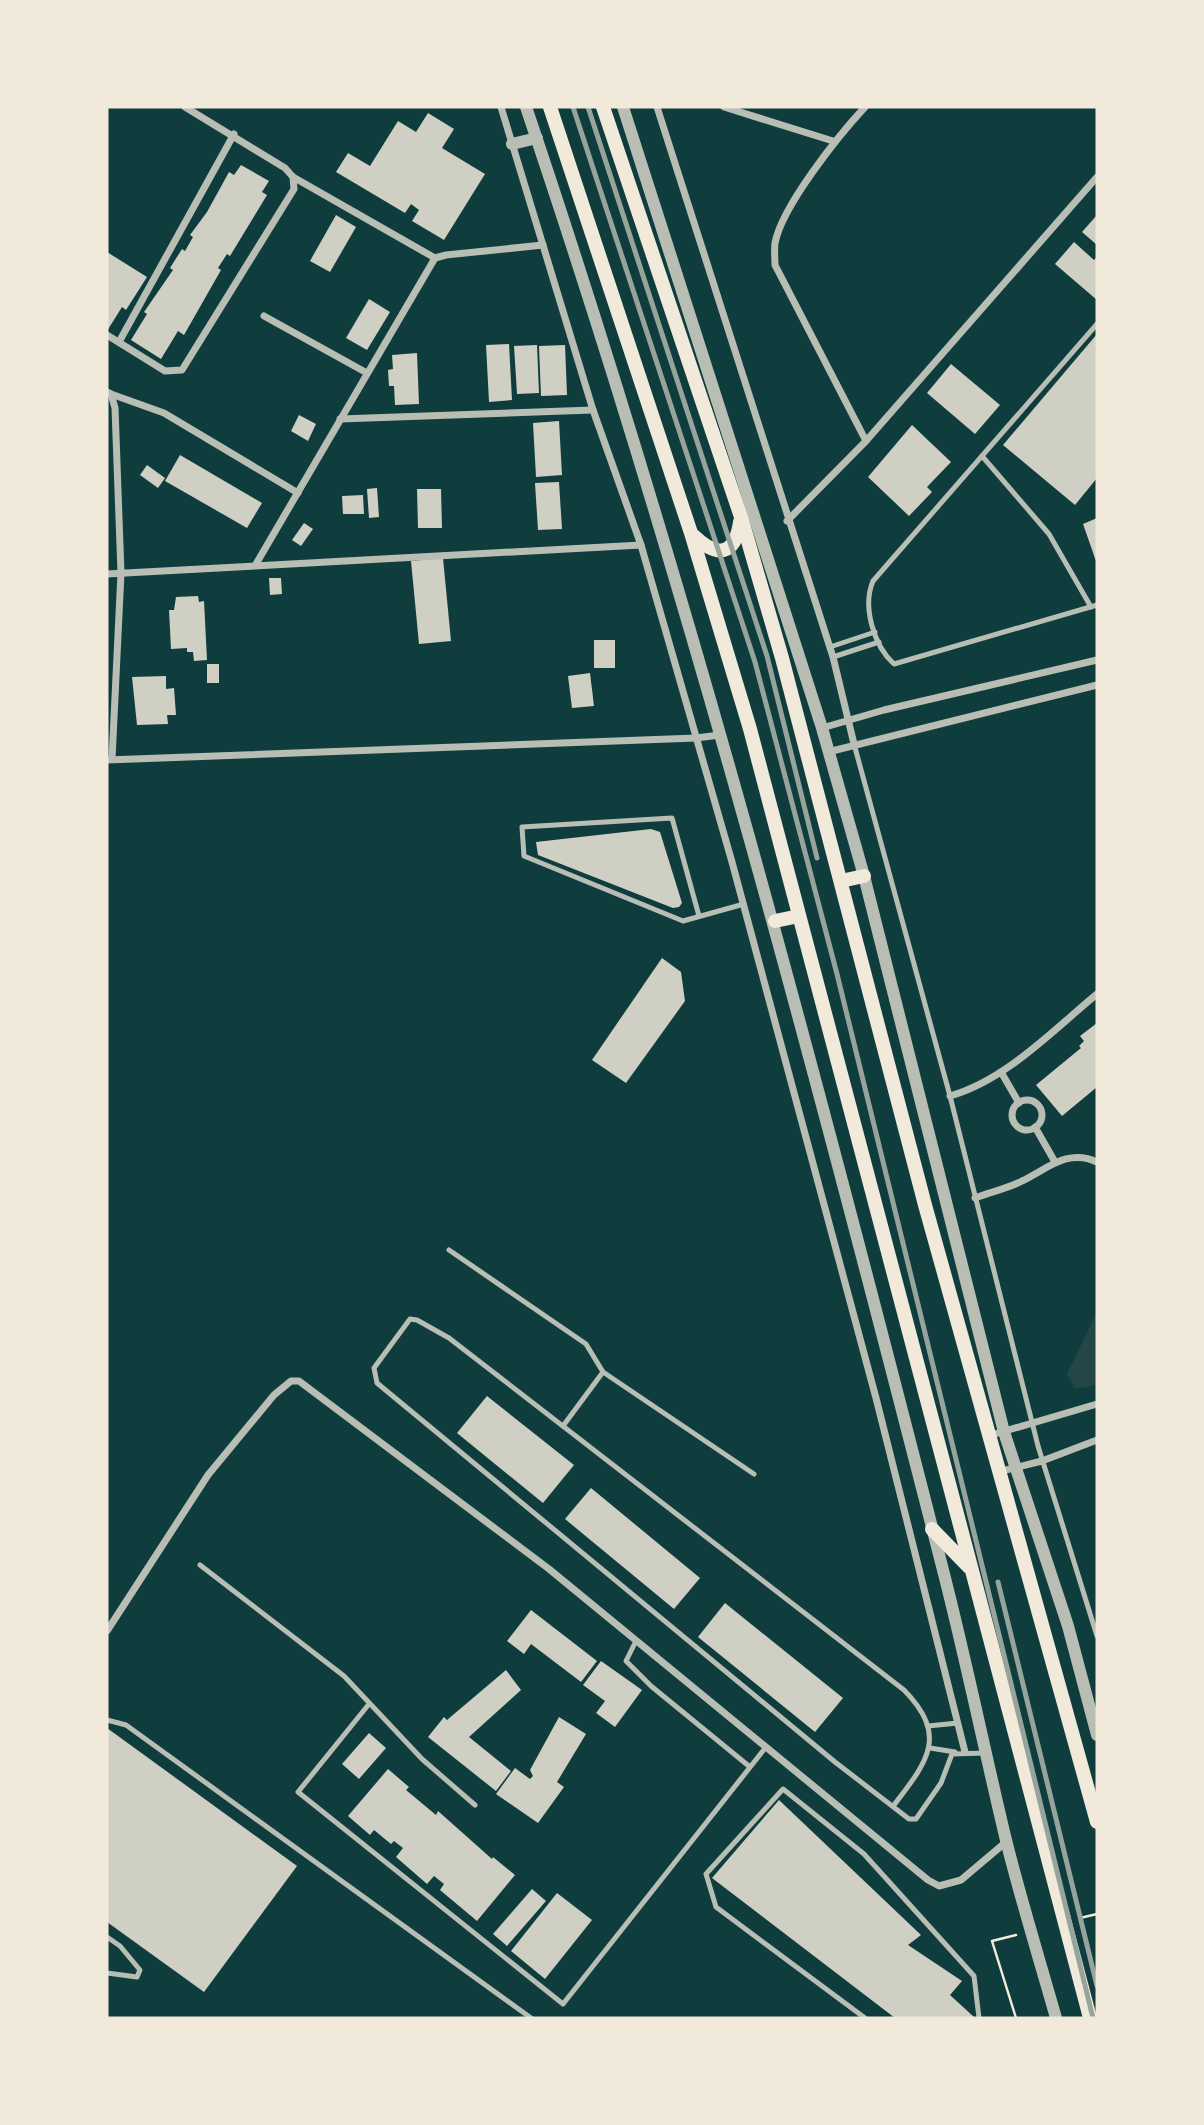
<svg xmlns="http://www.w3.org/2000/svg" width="1204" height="2125" font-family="'PT Sans',sans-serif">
<rect width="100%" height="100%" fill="#0f3d3e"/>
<path fill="#244646" d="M1097,1312V1385L1075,1389L1067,1374Z"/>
<g fill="#cfcfc3">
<path d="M428,113L454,129L442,148L485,174L444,240L412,221L419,210L411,204L405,213L336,172L348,153L370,166L398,121L416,132Z"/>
<path d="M241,165L269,181L262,192L267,195L230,256L227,254L218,268L221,270L184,335L178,331L161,359L131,340L147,314L144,312L173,270L170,268L182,249L185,251L193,237L190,235L207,212L229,172L234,175Z"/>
<path d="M336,215L356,227L330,272L310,261Z"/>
<path d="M1097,215V245L1082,232Z"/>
<path d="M1074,242L1094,260L1097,257V300L1055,264Z"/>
<path d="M107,252L147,277L126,310L122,307L107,331Z"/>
<path d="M369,299L390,312L367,350L346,338Z"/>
<path d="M1097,334V478L1075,505L1003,445Z"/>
<path d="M509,344L512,400L489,402L486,345Z"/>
<path d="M537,345L539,393L517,394L514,346Z"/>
<path d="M565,345L567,395L541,396L539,346Z"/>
<path d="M417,353L419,404L395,405L394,386H389L388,370L393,369L392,355Z"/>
<path d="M951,364L1000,405L975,434L927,393Z"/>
<path d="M299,415L316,424L308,441L291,431Z"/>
<path d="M559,421L562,475L536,477L533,423Z"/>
<path d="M912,425L951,462L927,487L932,492L909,516L868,477Z"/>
<path d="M180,455L262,503L247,528L165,481Z"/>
<path d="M147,465L165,478L158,488L140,475Z"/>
<path d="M559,482L562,529L538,530L535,483Z"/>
<path d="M377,488L379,517L369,518L367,489Z"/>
<path d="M417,489H441L442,528H418Z"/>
<path d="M363,495L364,514H343L342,496Z"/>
<path d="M1097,518V564L1083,524Z"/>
<path d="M304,523L313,529L301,546L292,540Z"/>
<path d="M443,558L451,641L419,644L411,561Z"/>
<path d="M269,578H281L282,594L270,595Z"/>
<path d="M198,596L199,602L204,601L207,660L194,661L193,652H187V648L171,649L169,610H174L176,597Z"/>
<rect x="594" y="640" width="21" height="28"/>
<rect x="207" y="664" width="12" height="19"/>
<path d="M590,673L594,706L572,708L568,676Z"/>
<path d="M166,676V689L174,688L176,715H167L168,724L137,725L132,677Z"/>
<path d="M651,829L660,832L682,903L679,907L673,908L538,855L536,842Z"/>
<path d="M662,958L681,972L685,1001L626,1083L592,1060Z"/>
<path d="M1097,1023V1087L1062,1116L1036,1085L1081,1048L1079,1046L1084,1041L1080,1036Z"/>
<path d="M487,1396L574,1465L543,1503L457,1433Z"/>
<path d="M591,1488L700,1578L674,1609L565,1519Z"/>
<path d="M725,1603L843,1698L815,1732L698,1637Z"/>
<path d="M531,1610L597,1661L581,1682L531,1644L524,1654L507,1641Z"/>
<path d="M601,1661L642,1690L615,1727L596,1713L605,1701L583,1685Z"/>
<path d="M506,1670L521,1690L469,1737L511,1771L496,1791L428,1737L444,1717L447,1720Z"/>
<path d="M559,1717L586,1734L557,1782L564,1787L538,1823L496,1794L515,1768L530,1779L533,1776L530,1770Z"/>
<path d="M107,1728L297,1866L204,1992L107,1922Z"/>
<path d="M369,1733L386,1748L359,1779L342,1764Z"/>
<path d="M388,1769L409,1787L406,1790L436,1815L438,1811L492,1859L493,1857L515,1875L477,1921L440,1890L444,1884L434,1876L427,1884L396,1857L403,1848L394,1841L391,1844L374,1830L370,1835L348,1816Z"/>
<path d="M779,1800L921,1935L908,1945L962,1981L950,1995L974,2017L895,2018L712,1878Z"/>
<path d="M532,1889L546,1901L507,1946L493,1934Z"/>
<path d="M557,1893L592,1920L545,1979L511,1951Z"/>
</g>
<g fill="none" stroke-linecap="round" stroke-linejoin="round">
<g stroke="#f1e9da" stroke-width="2.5">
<path d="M1080,1918L1097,1914"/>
<path d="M1016,2018L992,1941L1016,1935"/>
</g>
<g stroke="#b8beb3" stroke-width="5">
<path d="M1097,324L873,581C862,607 874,646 894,664L1097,605"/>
<path d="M982,456L1049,534L1091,607"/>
<path d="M830,647L875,632"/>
<path d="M833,657L879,642"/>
<path d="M854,744L950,1096L1038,1446L1097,1636"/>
<path d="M699,916L672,818L522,827L524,856L683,921L744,904"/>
<path d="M449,1250L586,1344L603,1372L563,1426"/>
<path d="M603,1372L754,1474"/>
<path d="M200,1565L344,1676L422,1759L475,1805"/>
<path d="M636,1641L626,1661L651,1686L750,1767"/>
<path d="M369,1704L298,1792L563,2004L766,1747"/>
<path d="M107,1720L126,1725L531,2018"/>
<path d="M928,1726L958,1723"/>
<path d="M930,1748L955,1752"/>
<path d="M894,1805C927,1762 949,1736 904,1690L449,1338L417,1320L410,1319L374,1368L377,1383L835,1762L909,1819H916L941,1783L952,1754L986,1753"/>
<path d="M107,1937L120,1946L140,1970L137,1977L107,1973"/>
<path d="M865,2018L716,1907L706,1874L783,1789L864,1854L974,1976L979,2018"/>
</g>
<g stroke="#b8beb3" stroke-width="7">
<path d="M501,107L593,410L641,545L732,862L876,1398L965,1752"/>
<path d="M657,107L833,657L854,744"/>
<path d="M724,107L833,141"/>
<path d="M865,107C839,135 782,206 775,243C774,250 775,258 775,265L866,441"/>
<path d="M293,177L435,258"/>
<path d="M264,316L367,373"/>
<path d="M107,335L165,371L182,370L294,189L293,177L285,168L185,107"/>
<path d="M119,342L234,134"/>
<path d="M107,392L111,394L115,408L121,573L112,759"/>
<path d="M111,394L164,413L298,493"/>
<path d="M340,419L593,410"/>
<path d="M787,521L866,441L1097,177"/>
<path d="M256,564L435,258L446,255L543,245"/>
<path d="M107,574L641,545"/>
<path d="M822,728L884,710L1097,660"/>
<path d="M828,752L1097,685"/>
<path d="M107,760L696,738L720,735"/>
<path d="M1001,1072L1019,1103"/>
<path d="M950,1096C1006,1080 1052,1031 1097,994"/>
<circle cx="1027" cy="1115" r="15"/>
<path d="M1035,1127L1055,1162"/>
<path d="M975,1198C990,1192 1007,1189 1022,1181C1047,1169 1068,1148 1097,1162"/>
<path d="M988,1436L1097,1404"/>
<path d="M998,1472L1042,1461L1097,1440"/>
<path d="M107,1631L208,1475L274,1395L291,1381H299L549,1569L928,1880L939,1886L961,1880L1006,1842"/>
</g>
<g stroke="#b8beb3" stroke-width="12">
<path d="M526,107C689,589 818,1081 944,1574C966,1660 984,1748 1005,1836C1020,1897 1039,1958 1056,2018"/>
<path d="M623,107L822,728L864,876L1004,1432L1068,1626L1097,1735"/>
<path d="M512,144L537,138"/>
</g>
<g stroke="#f1e9da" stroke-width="14">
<path d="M550,107L691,533L750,729L1090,2018"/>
<path d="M603,107L741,517L782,658L925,1205L1097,1822"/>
<path d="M694,536C717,558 735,556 740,522"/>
<path d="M841,881L864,876"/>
<path d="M775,921L799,916"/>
<path d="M932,1529L969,1567"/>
</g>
<g stroke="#97a49c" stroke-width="5">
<path d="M573,107L755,662L837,974L1093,2018"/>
<path d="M588,107L767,656L817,858"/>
<path d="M998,1582L1097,1986"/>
</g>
</g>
<rect width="1204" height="2125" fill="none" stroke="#f1e9da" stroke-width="217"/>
</svg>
